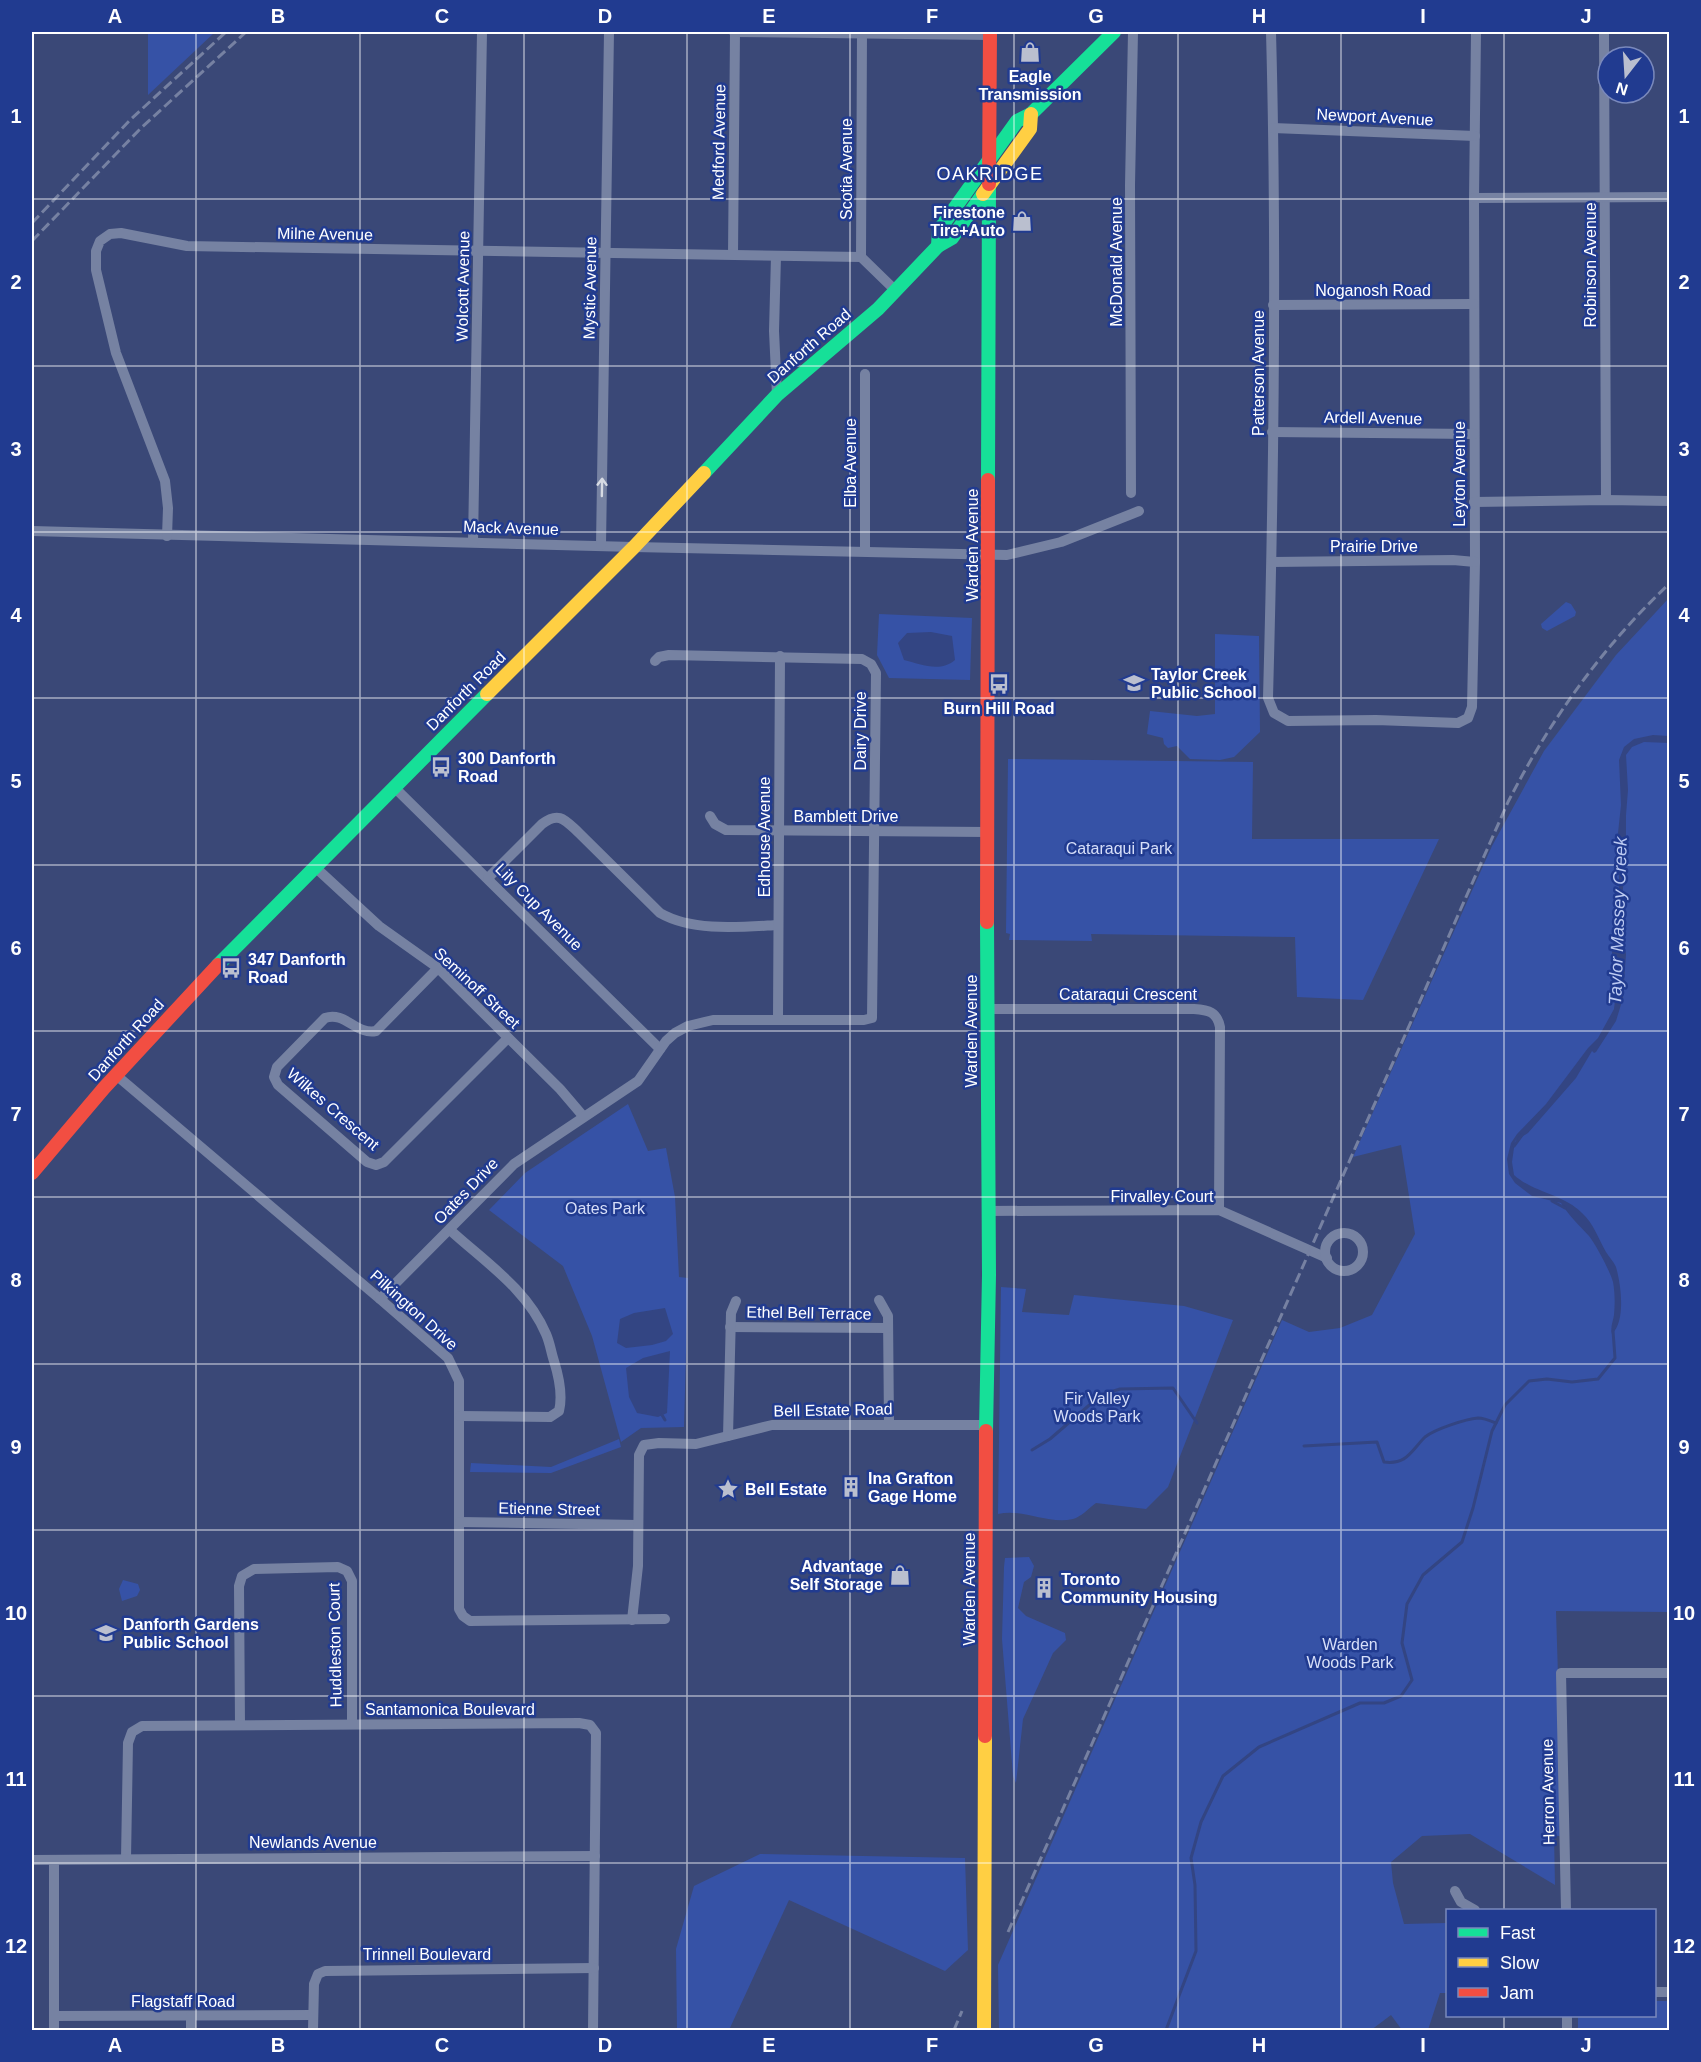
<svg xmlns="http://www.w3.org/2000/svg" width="1701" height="2062" font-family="Helvetica,sans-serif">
<rect width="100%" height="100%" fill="#3a4877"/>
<g fill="#3652a6">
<path d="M148,32H215L148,95Z"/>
<path d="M1669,598V1612L1556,1611L1563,1837L1554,1835L1555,1885L1470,1834L1422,1836L1391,1862L1393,1883L1404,1924L1447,1923V1993H1440L1428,2030H1402L1391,2015L1371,2030H999L998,1965L1282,1320L1309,1332L1340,1328L1372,1315L1415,1234L1401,1145L1353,1157L1492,846L1544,751L1616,655Z"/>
<path d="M1566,602L1571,604L1576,612L1575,616L1547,631L1542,628L1541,624Z"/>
<path d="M879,614L972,618L970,680L889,678L877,655Z"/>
<path d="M1215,634L1259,636L1260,732L1234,757L1220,760L1190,759L1177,746L1168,748L1164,744L1163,738L1147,734L1150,711L1197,716L1215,714Z"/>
<path d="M1008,759L1253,762L1252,839H1439L1363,1000L1297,997L1295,937L1091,934L1092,941L1009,940L1010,934L1006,933Z"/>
<path d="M628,1104L648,1151L666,1148L675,1197L679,1277L688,1278L684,1427L641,1428L621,1442L592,1336L563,1266L489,1210L525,1173Z"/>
<path d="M1001,1287L1026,1289L1022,1312L1069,1315L1074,1295L1184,1306L1233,1320L1168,1487L1146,1509L1096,1503C1089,1508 1081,1517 1073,1519C1048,1525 1023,1508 998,1514Z"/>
<path d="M619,1439L621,1447L551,1473L470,1472L471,1463L551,1467Z"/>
<path d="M1029,1557L1034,1566L1031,1577L1024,1582L1018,1608L1026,1616L1065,1633L1066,1640L1053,1653L1023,1719L1016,1783L1013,1776L1002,1639L1004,1567L1005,1558Z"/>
<path d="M123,1580L138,1584L140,1590L137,1596L122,1601L119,1589Z"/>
<path d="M760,1854L965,1858L968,1950L945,1971L789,1900L729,2030H677L676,1949L694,1886Z"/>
<path d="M1655,2001H1669V2030H1578V2016H1654Z"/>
</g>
<g fill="#334583">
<path d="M931,632L952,636L955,660C940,673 920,664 904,660L898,643L907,633Z"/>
<path d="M1653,735L1669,736V743L1644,742L1632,747L1626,755L1628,790L1626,815V855L1622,899L1623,939L1626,954L1623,998L1616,1021L1596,1052L1594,1053L1592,1051L1576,1078L1528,1133L1515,1141L1512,1162L1514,1175C1534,1193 1563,1194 1582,1213C1594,1224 1598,1238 1606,1252C1609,1257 1614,1262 1616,1267C1621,1284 1626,1321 1612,1334C1610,1327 1613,1322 1614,1315C1615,1304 1615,1293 1613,1282C1610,1271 1596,1245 1589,1236C1579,1225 1569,1216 1561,1203L1532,1196L1515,1183L1509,1174L1507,1159L1511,1143L1517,1134L1546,1104L1588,1048L1598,1038L1614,1009L1616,991L1612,953L1618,914L1620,845L1618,833L1621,805L1619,760L1624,747L1634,739Z"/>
<path d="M665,1308L673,1334L666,1341L652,1345L626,1348L617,1343L620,1319L634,1313Z"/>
<path d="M670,1351L667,1413L658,1417L637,1413L629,1397L626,1368L643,1358Z"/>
</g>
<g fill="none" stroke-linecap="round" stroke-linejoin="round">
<g stroke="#334583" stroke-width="3">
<path d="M1514,1146L1522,1135"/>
<path d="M1552,1201L1565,1208"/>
<path d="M662,1415L665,1420"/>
<path d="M1304,1446L1377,1442L1384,1462C1407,1465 1411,1451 1425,1437C1435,1429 1466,1419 1478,1418C1484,1418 1491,1421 1496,1423"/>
<path d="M1032,1450L1050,1439L1101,1395L1120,1389L1173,1388L1197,1423"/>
<path d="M1166,2030L1196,1951L1195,1885L1191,1858L1201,1822L1223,1776L1259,1747L1360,1703H1384L1401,1696L1412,1680L1402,1643L1407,1604L1423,1575L1462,1542L1473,1508L1492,1431L1505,1405L1529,1381L1547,1379L1572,1382L1598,1379L1615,1358L1613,1331"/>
</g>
<g stroke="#7682a2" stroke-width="10">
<path d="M734,32L990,35"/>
<path d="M862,32L861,257L896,291"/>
<path d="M1271,32C1277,253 1274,476 1268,698L1274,713L1288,721L1376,720L1458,723L1468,718L1472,707L1475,562L1474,198L1476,32"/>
<path d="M1604,32L1606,500"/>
<path d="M1273,128L1475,136"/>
<path d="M1474,198L1670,197"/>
<path d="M733,254L735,32"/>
<path d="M776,256L774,331L777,395"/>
<path d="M1273,305L1474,304"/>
<path d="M1272,432L1474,434"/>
<path d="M1131,493L1130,185L1133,32"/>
<path d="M1474,502L1606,500L1670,501"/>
<path d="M32,531L634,547L1007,555L1061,542L1139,511"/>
<path d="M167,536L168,508L165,481L116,353L96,270V251L100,241L110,234L121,233L187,246L861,257"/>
<path d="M473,542L482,32"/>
<path d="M601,545L609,32"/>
<path d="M865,551V374"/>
<path d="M1272,562L1453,560L1475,562"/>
<path d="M395,788L660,1049"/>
<path d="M710,816L715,824L726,830L987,832"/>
<path d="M315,867L379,926L438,968L560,1089L583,1116"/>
<path d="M488,878L542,824C559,811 565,820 578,832L660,913C693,932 741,927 778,925"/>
<path d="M438,968L376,1031C356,1035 345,1011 325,1018L277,1067L274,1077L278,1085L367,1162L376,1165L384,1162L508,1038"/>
<path d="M988,1009H1194C1209,1010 1217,1012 1220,1027L1219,1210"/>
<path d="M778,1019L780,656"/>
<path d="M116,1075L380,1299L448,1358L459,1381V1609L463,1616L470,1621L665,1619"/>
<path d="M988,1211L1219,1210L1327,1258"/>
<path d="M450,1230C485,1262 527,1289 546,1334C550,1343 551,1352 554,1361C559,1377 563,1395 559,1411L550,1417L460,1416"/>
<circle cx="1344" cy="1252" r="19"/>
<path d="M380,1299L514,1164L638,1081L666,1041L675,1033L688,1026L713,1020H864L872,1018L876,673L871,664L862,659L669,655L659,657L655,661"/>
<path d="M879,1300L888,1316L889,1424"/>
<path d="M730,1327L888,1328"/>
<path d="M728,1436L731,1313L736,1301"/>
<path d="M460,1522L638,1525"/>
<path d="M632,1620L638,1566L639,1455L644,1445L659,1443L696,1444L772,1425H986"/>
<path d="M240,1725L239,1586L242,1576L254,1569L338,1567L347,1571L352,1581V1724"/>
<path d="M126,1859L128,1743L132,1732L142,1726L579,1723L590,1725L596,1733L593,2030"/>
<path d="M32,1860L595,1856"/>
<path d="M1455,1891L1461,1902L1475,1910"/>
<path d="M1566,1910L1561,1673H1670"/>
<path d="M1654,1992H1670"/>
<path d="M54,2016L313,2015"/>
<path d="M191,2016V2030"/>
<path d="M54,2030V1860"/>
<path d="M313,2030L314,1984L318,1974L325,1971L594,1968"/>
<path d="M1567,2030V2016"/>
</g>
<g stroke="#16e098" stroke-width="14">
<path d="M938,246L939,230L1017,121L1031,114L1114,32"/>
<path d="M704,473L777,395L878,309L938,246L952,238L983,194"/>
<path d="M988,480L989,184"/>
<path d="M218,965L487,694"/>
<path d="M986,1431L989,1275L987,922"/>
</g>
<g stroke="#ffcf43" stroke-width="14">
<path d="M983,194L1030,129L1031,114"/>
<path d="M487,694L634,547L704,473"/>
<path d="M984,2030L985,1736"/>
</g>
<g stroke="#f24e42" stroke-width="14">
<path d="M989,184L990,32"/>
<path d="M987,922L988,480"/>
<path d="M32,1173L104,1088L218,965"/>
<path d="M985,1736L986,1431"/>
</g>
<g stroke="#7681a2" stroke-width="3" stroke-dasharray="10 4.5" stroke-linecap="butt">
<path d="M32,223L131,119L226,32"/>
<path d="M32,241L141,128L246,32"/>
<path d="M1008,1932L1091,1746L1508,802C1550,720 1602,647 1670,583"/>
<path d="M954,2030L962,2011"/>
</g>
</g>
<defs><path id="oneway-shaft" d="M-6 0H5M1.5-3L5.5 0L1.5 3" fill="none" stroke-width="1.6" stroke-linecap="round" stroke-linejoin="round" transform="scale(1.5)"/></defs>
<use stroke="#d6dae3" href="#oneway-shaft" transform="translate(602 487) rotate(-89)"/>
<path fill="none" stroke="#fff" stroke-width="1.5" stroke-opacity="0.55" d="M196,32V2030M360,32V2030M524,32V2030M687,32V2030M850,32V2030M1014,32V2030M1178,32V2030M1341,32V2030M1504,32V1910M32,199H1670M32,366H1670M32,532H1670M32,698H1670M32,865H1670M32,1031H1670M32,1197H1670M32,1364H1670M32,1530H1670M32,1696H1670M32,1863H1670M1504,2016V2030"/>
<defs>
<g id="shop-bare" transform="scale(1.62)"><path d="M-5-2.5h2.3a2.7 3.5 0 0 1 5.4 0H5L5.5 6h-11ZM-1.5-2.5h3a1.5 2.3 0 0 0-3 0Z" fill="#babfcf" stroke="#213b90" stroke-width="2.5" paint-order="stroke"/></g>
<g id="school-bare" transform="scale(1.62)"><path d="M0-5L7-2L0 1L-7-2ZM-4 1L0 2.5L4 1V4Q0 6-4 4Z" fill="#babfcf" stroke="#213b90" stroke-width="2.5" paint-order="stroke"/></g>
<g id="bus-bare" transform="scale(1.62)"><path d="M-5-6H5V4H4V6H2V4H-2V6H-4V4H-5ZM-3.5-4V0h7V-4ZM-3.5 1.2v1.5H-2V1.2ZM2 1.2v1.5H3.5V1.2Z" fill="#babfcf" stroke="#213b90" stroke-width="2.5" paint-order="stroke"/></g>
<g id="building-bare" transform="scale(1.62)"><path d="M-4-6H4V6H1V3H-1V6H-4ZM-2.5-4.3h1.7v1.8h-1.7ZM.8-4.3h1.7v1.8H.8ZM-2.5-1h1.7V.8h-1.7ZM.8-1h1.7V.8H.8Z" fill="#babfcf" stroke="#213b90" stroke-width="2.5" paint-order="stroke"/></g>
<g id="sight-bare" transform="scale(1.62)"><path d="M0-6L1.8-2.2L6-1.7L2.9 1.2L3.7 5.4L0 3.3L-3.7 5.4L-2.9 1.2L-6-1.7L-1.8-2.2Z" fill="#babfcf" stroke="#213b90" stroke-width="2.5" paint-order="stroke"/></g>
</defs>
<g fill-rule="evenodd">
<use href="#shop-bare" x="1030" y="52"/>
<use href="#shop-bare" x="1022" y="221"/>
<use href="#school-bare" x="1134" y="683"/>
<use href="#bus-bare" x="999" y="684"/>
<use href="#bus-bare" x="441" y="767"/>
<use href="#bus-bare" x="231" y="968"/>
<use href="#building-bare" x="851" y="1487"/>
<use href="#sight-bare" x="728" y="1489"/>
<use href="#shop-bare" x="900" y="1575"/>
<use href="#building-bare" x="1044" y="1588"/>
<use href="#school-bare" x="106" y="1633"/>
</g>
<g text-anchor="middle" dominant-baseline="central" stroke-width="5" stroke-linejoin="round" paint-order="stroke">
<g font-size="16" font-weight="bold" fill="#fff" stroke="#213b90" text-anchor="start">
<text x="1030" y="76" text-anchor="middle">Eagle<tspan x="1030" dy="18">Transmission</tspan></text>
<text x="1005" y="212" text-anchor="end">Firestone<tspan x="1005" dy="18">Tire+Auto</tspan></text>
<text x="1151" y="674">Taylor Creek<tspan x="1151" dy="18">Public School</tspan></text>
<text x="999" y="708" text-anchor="middle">Burn Hill Road</text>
<text x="458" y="758">300 Danforth<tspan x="458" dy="18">Road</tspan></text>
<text x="248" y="959">347 Danforth<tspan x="248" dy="18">Road</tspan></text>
<text x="868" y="1478">Ina Grafton<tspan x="868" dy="18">Gage Home</tspan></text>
<text x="745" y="1489">Bell Estate</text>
<text x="883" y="1566" text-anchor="end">Advantage<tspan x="883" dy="18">Self Storage</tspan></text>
<text x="1061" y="1579">Toronto<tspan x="1061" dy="18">Community Housing</tspan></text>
<text x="123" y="1624">Danforth Gardens<tspan x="123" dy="18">Public School</tspan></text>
</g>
<g font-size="16" fill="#fff" stroke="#213b90">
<text transform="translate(1375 117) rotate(3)">Newport Avenue</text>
<text transform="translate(719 142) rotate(-89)">Medford Avenue</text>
<text transform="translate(846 169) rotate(-90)">Scotia Avenue</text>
<text transform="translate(325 234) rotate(1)">Milne Avenue</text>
<text transform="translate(1116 262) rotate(-90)">McDonald Avenue</text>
<text transform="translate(1590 265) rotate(-90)">Robinson Avenue</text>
<text transform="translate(463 286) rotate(-89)">Wolcott Avenue</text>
<text transform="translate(590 288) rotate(-89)">Mystic Avenue</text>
<text x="1373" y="290">Noganosh Road</text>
<text transform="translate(809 346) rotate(-41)">Danforth Road</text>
<text transform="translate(1258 373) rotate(-90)">Patterson Avenue</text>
<text transform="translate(1373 418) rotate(1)">Ardell Avenue</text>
<text transform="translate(850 463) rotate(-90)">Elba Avenue</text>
<text transform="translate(1459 474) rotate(-90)">Leyton Avenue</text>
<text transform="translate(511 528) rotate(2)">Mack Avenue</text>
<text transform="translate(972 545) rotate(-90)">Warden Avenue</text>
<text x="1374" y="546">Prairie Drive</text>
<text transform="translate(466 691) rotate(-45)">Danforth Road</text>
<text transform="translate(860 731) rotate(-90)">Dairy Drive</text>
<text x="846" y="816">Bamblett Drive</text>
<text transform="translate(764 837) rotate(-90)">Edhouse Avenue</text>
<text transform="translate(539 907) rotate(45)">Lily Cup Avenue</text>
<text transform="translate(477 988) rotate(43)">Seminoff Street</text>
<text x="1128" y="994">Cataraqui Crescent</text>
<text transform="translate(971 1031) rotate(-90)">Warden Avenue</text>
<text transform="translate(126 1040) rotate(-48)">Danforth Road</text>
<text transform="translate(333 1109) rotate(41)">Wilkes Crescent</text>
<text transform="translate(466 1191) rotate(-46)">Oates Drive</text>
<text x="1162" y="1196">Firvalley Court</text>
<text transform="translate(414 1310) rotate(42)">Pilkington Drive</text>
<text transform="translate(809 1313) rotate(1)">Ethel Bell Terrace</text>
<text transform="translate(833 1410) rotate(-1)">Bell Estate Road</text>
<text transform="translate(549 1509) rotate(1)">Etienne Street</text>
<text transform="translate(969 1589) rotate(-90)">Warden Avenue</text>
<text transform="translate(335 1645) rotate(-91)">Huddleston Court</text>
<text x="450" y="1709">Santamonica Boulevard</text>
<text transform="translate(1548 1792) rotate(-91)">Herron Avenue</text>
<text x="313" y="1842">Newlands Avenue</text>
<text x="427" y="1954">Trinnell Boulevard</text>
<text x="183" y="2001">Flagstaff Road</text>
</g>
<g font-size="16" fill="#d7dff9" stroke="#213b90">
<text x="1119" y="848">Cataraqui Park</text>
<text x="605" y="1208">Oates Park</text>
<text x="1097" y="1398">Fir Valley<tspan x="1097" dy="18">Woods Park</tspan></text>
<text x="1350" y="1644">Warden<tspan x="1350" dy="18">Woods Park</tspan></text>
</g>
<g font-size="18" letter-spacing="1.5" fill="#fff" stroke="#213b90">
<text x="990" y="174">OAKRIDGE</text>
</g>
<g font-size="18" font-style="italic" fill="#bdcbf3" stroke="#213b90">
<text transform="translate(1618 921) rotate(-88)">Taylor Massey Creek</text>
</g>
</g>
<rect width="1701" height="2062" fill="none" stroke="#213b90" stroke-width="66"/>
<rect x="1446" y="1909" width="210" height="108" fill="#213b90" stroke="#7a89bc" stroke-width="1.5"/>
<rect x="1458" y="1928" width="30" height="9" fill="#16e098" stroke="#7a89bc" stroke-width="1.5"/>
<text x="1500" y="1939" font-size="18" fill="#ffffff">Fast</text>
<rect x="1458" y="1958" width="30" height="9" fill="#ffcf43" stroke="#7a89bc" stroke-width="1.5"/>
<text x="1500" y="1969" font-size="18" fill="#ffffff">Slow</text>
<rect x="1458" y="1988" width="30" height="9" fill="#f24e42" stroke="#7a89bc" stroke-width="1.5"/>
<text x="1500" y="1999" font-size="18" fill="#ffffff">Jam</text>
<g transform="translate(1626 75) rotate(197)"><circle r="28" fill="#213b90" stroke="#7a89bc" stroke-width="1.5"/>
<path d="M0-4.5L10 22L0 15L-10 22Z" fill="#babfcf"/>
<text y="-9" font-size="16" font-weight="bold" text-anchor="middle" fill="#ffffff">N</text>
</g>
<rect x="33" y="33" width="1635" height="1996" fill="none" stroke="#fff" stroke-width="2"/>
<g font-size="20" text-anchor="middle" font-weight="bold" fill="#fff">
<text x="115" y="23">A</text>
<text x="278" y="23">B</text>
<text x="442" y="23">C</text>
<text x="605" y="23">D</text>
<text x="769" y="23">E</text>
<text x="932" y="23">F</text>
<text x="1096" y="23">G</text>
<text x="1259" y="23">H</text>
<text x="1423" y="23">I</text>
<text x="1586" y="23">J</text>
<text x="16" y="123">1</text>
<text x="1684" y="123">1</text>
<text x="16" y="289">2</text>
<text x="1684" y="289">2</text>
<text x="16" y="456">3</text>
<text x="1684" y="456">3</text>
<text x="16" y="622">4</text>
<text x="1684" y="622">4</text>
<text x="16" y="788">5</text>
<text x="1684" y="788">5</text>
<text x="16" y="955">6</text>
<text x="1684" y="955">6</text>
<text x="16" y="1121">7</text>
<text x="1684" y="1121">7</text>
<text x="16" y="1287">8</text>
<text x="1684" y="1287">8</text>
<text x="16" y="1454">9</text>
<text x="1684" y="1454">9</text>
<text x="16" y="1620">10</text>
<text x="1684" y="1620">10</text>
<text x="16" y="1786">11</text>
<text x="1684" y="1786">11</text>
<text x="16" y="1953">12</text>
<text x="1684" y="1953">12</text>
<text x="115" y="2052">A</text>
<text x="278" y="2052">B</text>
<text x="442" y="2052">C</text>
<text x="605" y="2052">D</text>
<text x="769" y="2052">E</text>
<text x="932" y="2052">F</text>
<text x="1096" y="2052">G</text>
<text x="1259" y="2052">H</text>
<text x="1423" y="2052">I</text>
<text x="1586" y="2052">J</text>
</g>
</svg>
